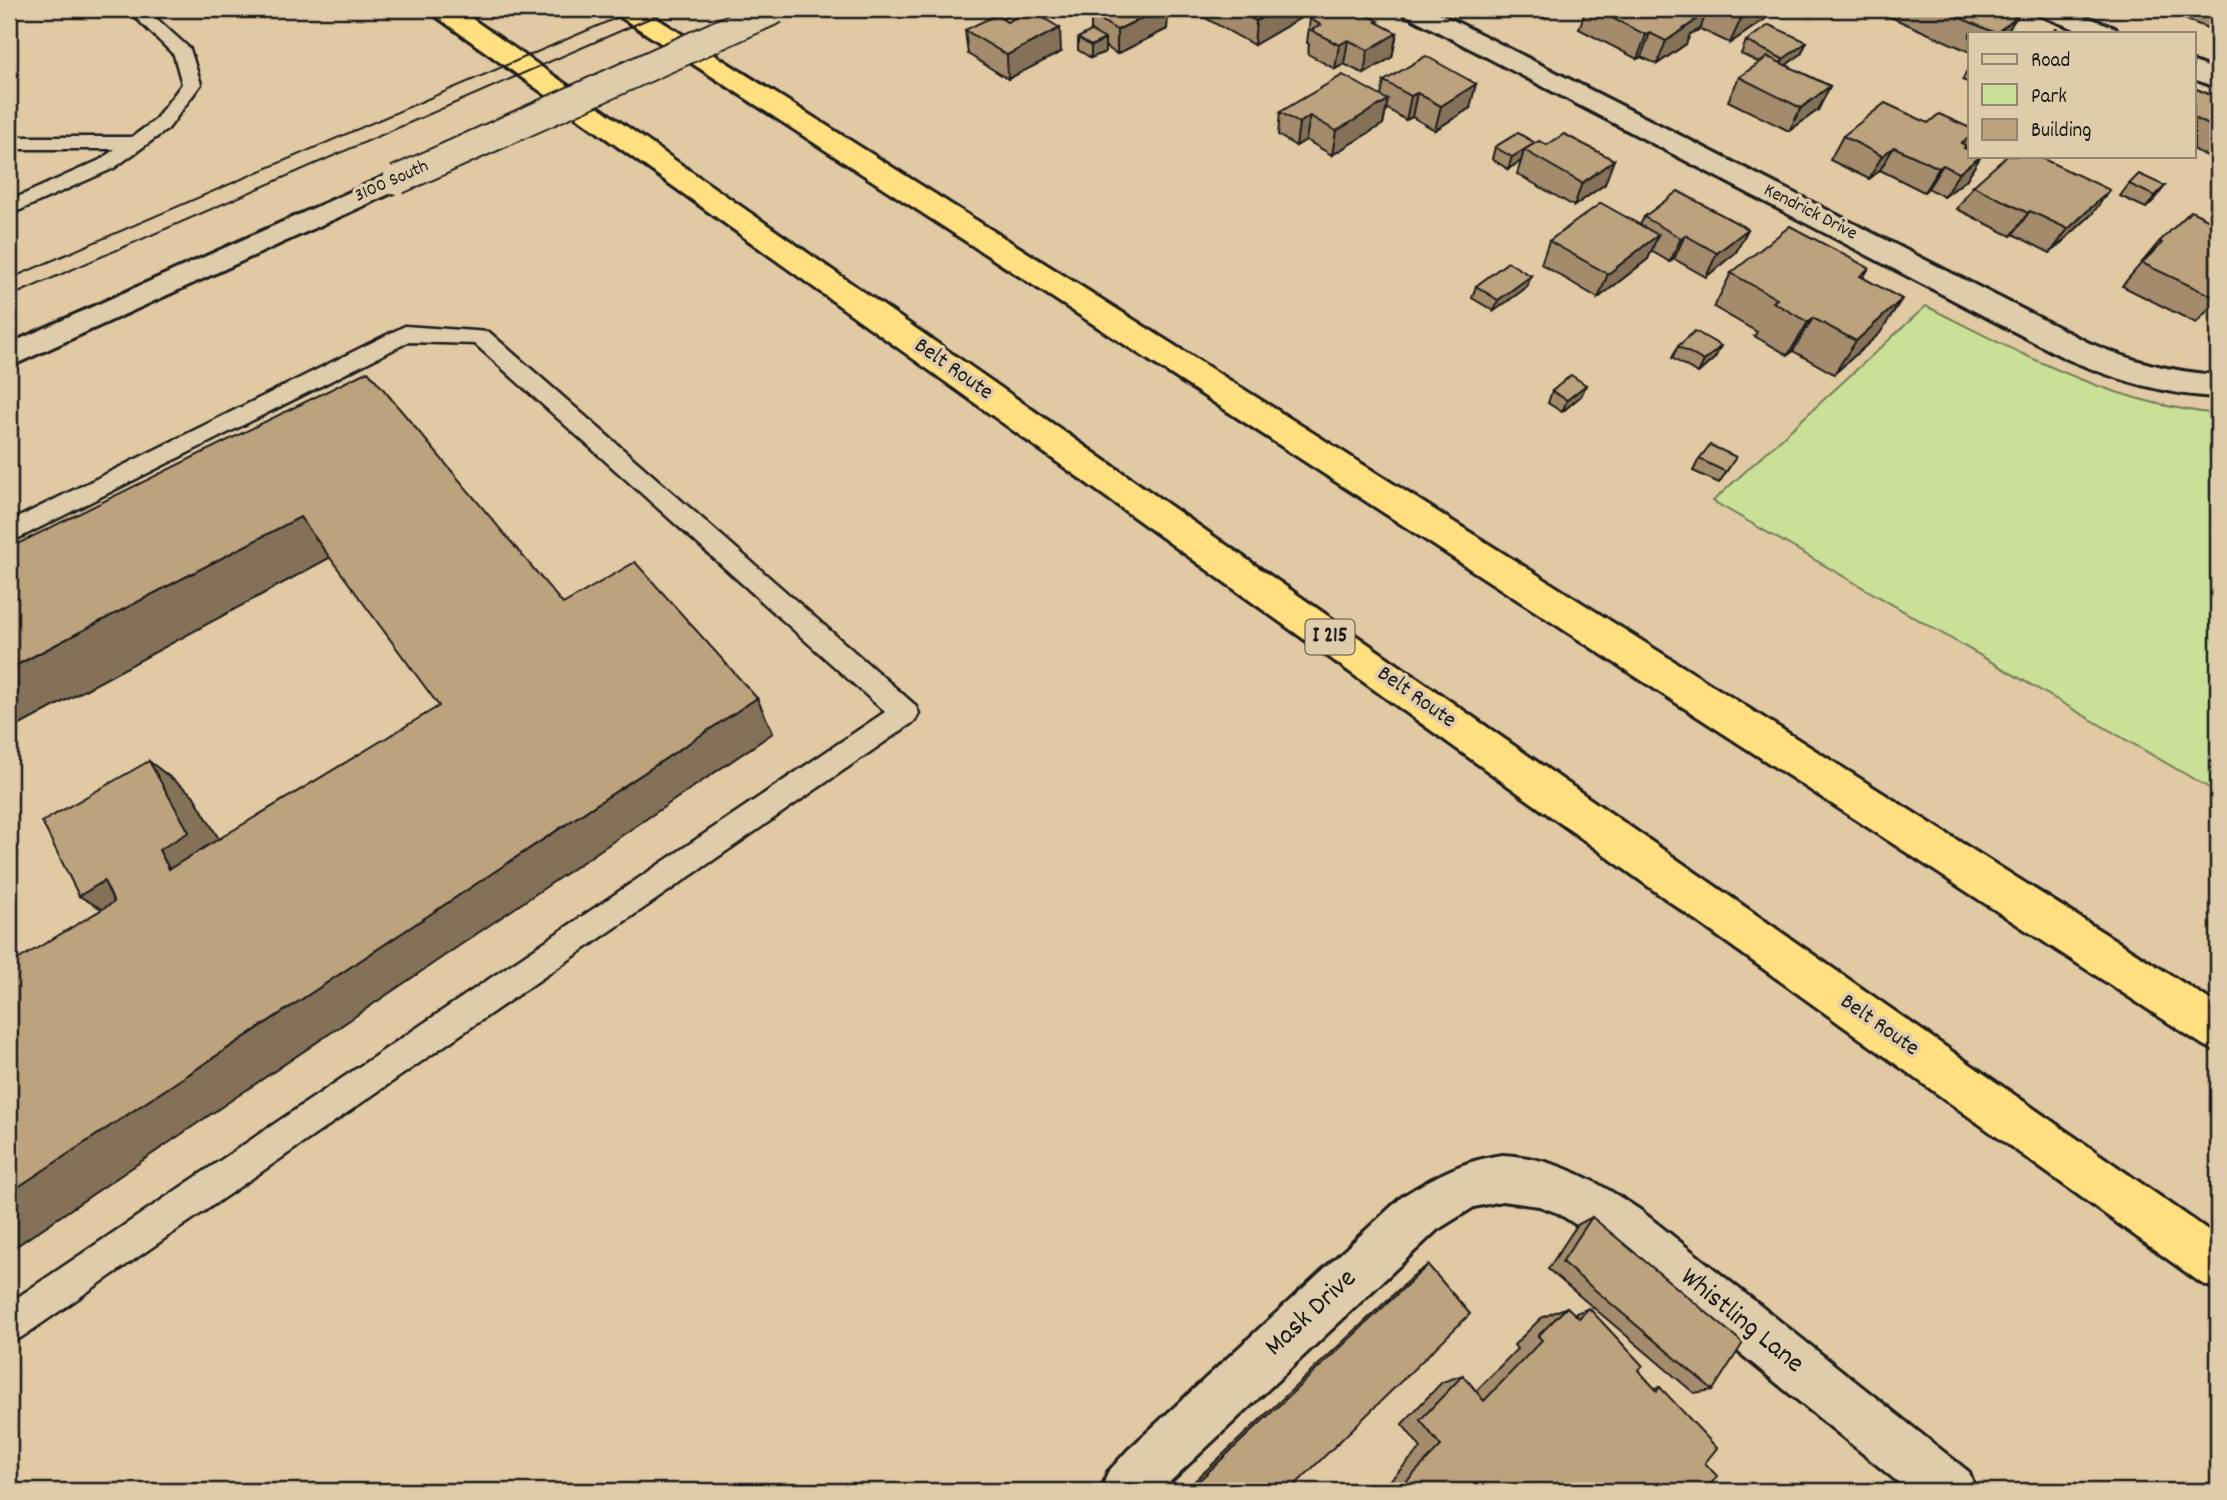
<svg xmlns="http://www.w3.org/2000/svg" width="2227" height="1500" font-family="Dekko,sans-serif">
<rect width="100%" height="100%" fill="#e1c9a4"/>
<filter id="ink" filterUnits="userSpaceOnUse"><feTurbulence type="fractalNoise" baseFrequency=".0143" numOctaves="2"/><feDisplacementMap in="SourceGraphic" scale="14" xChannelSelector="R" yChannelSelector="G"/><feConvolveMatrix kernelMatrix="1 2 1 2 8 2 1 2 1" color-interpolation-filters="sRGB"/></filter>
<g filter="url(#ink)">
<path fill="#c9e096" stroke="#727e59" stroke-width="2" d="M1926,306C2022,354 2109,403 2218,414V793L1713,501Z"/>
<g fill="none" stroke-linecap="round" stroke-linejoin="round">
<g stroke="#1c1c1c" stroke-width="5">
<g id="lane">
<path d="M127,9H146L190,49L201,84L168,129L114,168L9,215V201L100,160L115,149H9V137H132L154,121L182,84L174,55Z"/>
<path d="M1018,9H1040L1019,23H1007L1004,19Z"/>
<path d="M405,326L489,332L915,705L919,713L915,721L22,1337L9,1342V1303L885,712L475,344L408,342L9,543V522Z"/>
</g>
</g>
<g stroke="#1c1c1c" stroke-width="6">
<g id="street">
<path d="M1401,9H1431L2087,342C2130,361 2172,372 2218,375V397C2165,395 2114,379 2065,358L1404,14Z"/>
<path d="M2034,9H2067L2115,28L2118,33H2085L2037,14Z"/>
<path d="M2194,62L2218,71V88L2194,79Z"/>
<path d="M1502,1155C1554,1157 1598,1182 1640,1210L1969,1472L1976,1491H1909L1606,1244L1558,1213L1539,1206L1502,1201L1474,1207L1437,1230L1160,1491H1101L1108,1472L1128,1450L1403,1196C1435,1176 1465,1160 1502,1155Z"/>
</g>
</g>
<g stroke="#1c1c1c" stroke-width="6">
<path id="secondary" d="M397,171L407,174L411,180L407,186L9,367V344Z"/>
</g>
<g stroke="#1c1c1c" stroke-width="6">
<g id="highway">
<path d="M430,9H458L2218,1237V1290L2201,1283L433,14Z"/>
<path d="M613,9H642L2218,1005V1051L2203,1045L616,14Z"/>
</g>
</g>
<use href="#lane" fill="#dfccaa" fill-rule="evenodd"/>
<use href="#street" fill="#dfccaa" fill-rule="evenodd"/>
<use href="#secondary" fill="#dfccaa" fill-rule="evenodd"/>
<use href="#highway" fill="#ffdf80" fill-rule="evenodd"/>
<g stroke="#1c1c1c" stroke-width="2">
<path d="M9,279L637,9"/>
<path d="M9,297L671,9"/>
</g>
<g stroke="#1c1c1c" stroke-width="32" stroke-linecap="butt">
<path id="secondary-bridge" d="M397,180L776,9"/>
</g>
<use href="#secondary-bridge" stroke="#dfccaa" stroke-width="28"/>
</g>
<g fill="#a38b6c" stroke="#1c1c1c" stroke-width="2">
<path d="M1102,9H1168L1167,29L1117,54L1105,46V52L1091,58L1078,50V38L1091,32V14Z"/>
<path d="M1189,9H1304L1302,17L1254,45Z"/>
<path d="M1525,9H1559L1544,18Z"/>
<path d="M1586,9H1670L1673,10L1674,9H1769L1765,19L1730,43L1700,29L1690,34L1686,44L1657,64L1641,57L1637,59L1579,29Z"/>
<path d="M1892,9H1939L2006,33H1970V52L1888,16Z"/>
<path d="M2158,9H2218V32Z"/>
<path d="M1310,19L1379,24L1397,33L1392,57L1364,74L1344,64L1335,69L1308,54L1309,44L1307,43Z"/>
<path d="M965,30L1061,52L1008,79L968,54Z"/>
<path d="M1746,41L1801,54L1786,65L1830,86L1818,110L1789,131L1728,101L1739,77L1760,63L1741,54Z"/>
<path d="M1969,67H1970V83L1962,80Z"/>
<path d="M1384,81L1470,108L1435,130L1412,117L1406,120L1386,108L1383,124L1332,155L1306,140L1296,146L1278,135L1280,112L1381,96Z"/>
<path d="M2194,88L2218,98V152L2212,158L2194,150Z"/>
<path d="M1928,123L1970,142L1966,148L1981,156L1966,180L1944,197L1928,188L1924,192L1880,170L1869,179L1830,160L1843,136Z"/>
<path d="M1518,133L1605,184L1574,206L1517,174L1521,161L1508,169L1492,159L1495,147Z"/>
<path d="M2129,184L2165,186L2146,208L2120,196Z"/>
<path d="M1973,186L2092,214L2050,253L2013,234L2011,236L1957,209Z"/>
<path d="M1644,217L1748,229L1736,252L1706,277L1674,259L1670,262L1651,251L1648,259L1598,298L1541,264L1549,241L1640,225Z"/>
<path d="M2218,224V299L2196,323L2122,286L2160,241Z"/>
<path d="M1869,268L1863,278L1880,333L1834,374L1793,351L1788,355L1754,336L1757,332L1714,307L1731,273Z"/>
<path d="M1476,286L1527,287L1494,311L1472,298Z"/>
<path d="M1678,346L1715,358L1698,373L1672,358Z"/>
<path d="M1586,385L1581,396L1562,412L1548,403L1552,391Z"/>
<path d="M1736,457L1719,483L1693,471L1699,459Z"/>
<path d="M1592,1217L1713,1390L1694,1393L1548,1269L1577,1225Z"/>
<path d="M1428,1265L1289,1491H1184L1414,1275Z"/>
<path d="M1567,1307L1574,1314L1589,1308L1638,1370L1654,1388L1660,1387L1705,1463V1491H1380L1421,1448L1402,1424L1442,1382L1463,1375L1476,1391L1517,1349L1514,1345L1541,1318Z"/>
</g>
<g fill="#847158" stroke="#1c1c1c" stroke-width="2">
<path d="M1160,9H1168L1167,29L1117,54V30Z"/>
<path d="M1278,9H1304L1302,17L1254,45L1256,21Z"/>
<path d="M1546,9H1559L1544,18Z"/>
<path d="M1703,9H1708L1700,29L1690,34L1686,44L1657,64L1666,41L1692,23L1697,12Z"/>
<path d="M1756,9H1769L1765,19L1730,43L1741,19Z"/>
<path d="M2017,17L2006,33H1996Z"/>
<path d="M1060,28L1061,52L1008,79L1007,55Z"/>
<path d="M1397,33L1392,57L1364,74L1368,50Z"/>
<path d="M1650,33L1641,57L1637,59L1646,35Z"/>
<path d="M1105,39V52L1091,58V46Z"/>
<path d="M1348,40L1344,64L1335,69L1339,45Z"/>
<path d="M1807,42L1801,54L1778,71L1783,59Z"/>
<path d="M1476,84L1470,108L1435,130L1441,106Z"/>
<path d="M1830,86L1818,110L1789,131L1801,108Z"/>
<path d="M1417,93L1412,117L1406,120L1411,96Z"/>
<path d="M1388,100L1383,124L1332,155L1336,131Z"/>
<path d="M1310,116L1306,140L1296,146L1299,123Z"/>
<path d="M1970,137V142L1961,155L1946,167L1961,143Z"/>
<path d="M1894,147L1880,170L1869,179L1882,156Z"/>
<path d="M1524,150L1521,161L1508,169L1512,157Z"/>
<path d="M1981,156L1966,180L1944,197L1959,173Z"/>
<path d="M1614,160L1605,184L1574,206L1582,183Z"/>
<path d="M1943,165L1928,188L1924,192L1939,168Z"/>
<path d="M2165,186L2155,199L2146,208L2155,196Z"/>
<path d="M2110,190L2092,214L2050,253L2068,229Z"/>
<path d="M2030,211L2013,234L2011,236L2028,213Z"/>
<path d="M1748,229L1736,252L1706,277L1717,253Z"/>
<path d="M1658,235L1648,259L1598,298L1608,274Z"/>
<path d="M1685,235L1674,259L1670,262L1681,238Z"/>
<path d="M1531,276L1527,287L1494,311L1498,300Z"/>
<path d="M1902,299L1880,333L1834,374L1856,341Z"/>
<path d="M1813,318L1793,351L1788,355L1808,322Z"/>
<path d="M1721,346L1715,358L1698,373L1704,361Z"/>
<path d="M1586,385L1581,396L1562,412L1567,400Z"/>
<path d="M300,517L333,556L9,731V669Z"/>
<path d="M757,698L773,733L9,1251V1193Z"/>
<path d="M149,761L193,795L233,863L169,869L159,850Z"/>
<path d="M104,881L130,925L79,896Z"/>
</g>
<g fill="#bda27e" stroke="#1c1c1c" stroke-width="2">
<path d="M1102,9H1160L1117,30L1091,14Z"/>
<path d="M1234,9H1278L1256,21Z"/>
<path d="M1328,9H1356L1379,21L1376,22L1397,33L1368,50L1348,40L1339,45L1311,30L1321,25L1310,19Z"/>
<path d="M1594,9H1670L1696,20L1666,41L1650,33L1646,35Z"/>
<path d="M1690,9H1703L1697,12Z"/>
<path d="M1717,9H1756L1741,19Z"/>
<path d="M1939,9H1998L2017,17L1996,33Z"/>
<path d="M1030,10L1060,28L1007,55L965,30L996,15L1007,22Z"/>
<path d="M1769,25L1807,42L1783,59L1746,41Z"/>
<path d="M2056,29L2065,33H2051Z"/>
<path d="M1091,31L1105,39L1091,46L1078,38Z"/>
<path d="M1426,56L1476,84L1441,106L1417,93L1411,96L1384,81Z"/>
<path d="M1768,57L1830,86L1801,108L1739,77Z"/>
<path d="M1343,75L1388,100L1336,131L1310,116L1299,123L1280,112Z"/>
<path d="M2194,88L2218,98V129L2194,118Z"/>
<path d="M1885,103L1928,123L1939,114L1970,128V137L1961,143L1966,146L1964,148L1970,150V156H1981L1959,173L1943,165L1939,168L1894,147L1882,156L1843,136Z"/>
<path d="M1518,133L1535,143L1512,157L1495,147Z"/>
<path d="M1564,134L1614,160L1582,183L1524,150L1539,141L1547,145Z"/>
<path d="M2007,156H2037L2110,190L2068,229L2030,211L2028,213L1973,186Z"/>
<path d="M2139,174L2165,186L2155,196L2129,184Z"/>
<path d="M1678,191L1748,229L1717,253L1685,235L1681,238L1644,217Z"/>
<path d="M1601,203L1658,235L1608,274L1549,241Z"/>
<path d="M2191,211L2218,224V299L2142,263L2162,243L2160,241Z"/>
<path d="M1790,226L1869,268L1860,276L1902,299L1856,341L1813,318L1808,322L1773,302L1777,299L1731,273Z"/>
<path d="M1508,262L1531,276L1498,300L1476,286Z"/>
<path d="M1695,331L1721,346L1704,361L1678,346Z"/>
<path d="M368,371L563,604L635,562L757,698L9,1193V965L114,902L104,881L79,896L42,822L149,761L189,832L159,850L169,869L439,706L300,517L9,669V548Z"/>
<path d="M1571,375L1586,385L1567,400L1552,391Z"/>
<path d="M1710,445L1736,457L1726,472L1699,459Z"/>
<path d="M1592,1217L1743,1343L1713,1390L1562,1262Z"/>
<path d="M1428,1265L1470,1314L1289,1491H1188Z"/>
<path d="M1567,1307L1579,1318L1589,1308L1643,1366L1638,1370L1657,1391L1660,1387L1717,1448L1705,1463L1717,1476L1705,1491H1397L1441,1446L1420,1420L1463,1375L1484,1401L1542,1340L1538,1336Z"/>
</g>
</g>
<g text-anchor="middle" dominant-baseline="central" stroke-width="7" stroke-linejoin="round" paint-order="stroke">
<g font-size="19" fill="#1c1c1c" stroke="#dfccaa">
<text transform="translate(392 182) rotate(-24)">3100 South</text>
<text transform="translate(1810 213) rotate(27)">Kendrick Drive</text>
</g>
<rect fill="#dfccaa" stroke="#565147" stroke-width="2" x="1305.5" y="619.5" width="49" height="35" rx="5"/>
<g font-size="21" font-weight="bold" fill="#1c1c1c">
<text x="1330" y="637">I 215</text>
</g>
<g font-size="23" fill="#1c1c1c" stroke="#dfccaa">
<text transform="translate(953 370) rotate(35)">Belt Route</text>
<text transform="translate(1416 698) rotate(35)">Belt Route</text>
<text transform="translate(1879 1026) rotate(35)">Belt Route</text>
</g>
<g font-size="28" fill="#1c1c1c" stroke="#dfccaa">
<text transform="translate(1312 1314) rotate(-43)">Mask Drive</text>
<text transform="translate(1741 1322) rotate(39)">Whistling Lane</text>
</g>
</g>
<rect width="2227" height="1500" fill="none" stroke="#dfccaa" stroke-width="35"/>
<rect x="18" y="18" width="2192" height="1465" fill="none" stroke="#1c1c1c" stroke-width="2.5" filter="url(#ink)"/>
<rect x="1968" y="32" width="228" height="126" fill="#dfccaa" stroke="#918671" stroke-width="2"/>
<rect x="1982" y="54" width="35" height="10" fill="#dfccaa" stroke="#918671" stroke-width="2"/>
<text x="2031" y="66" font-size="21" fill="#1c1c1c">Road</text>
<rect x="1982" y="84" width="35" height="21" fill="#c9e096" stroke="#918671" stroke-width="2"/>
<text x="2031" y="102" font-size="21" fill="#1c1c1c">Park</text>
<rect x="1982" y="119" width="35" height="21" fill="#bda27e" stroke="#918671" stroke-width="2"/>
<text x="2031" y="136" font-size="21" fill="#1c1c1c">Building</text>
</svg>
